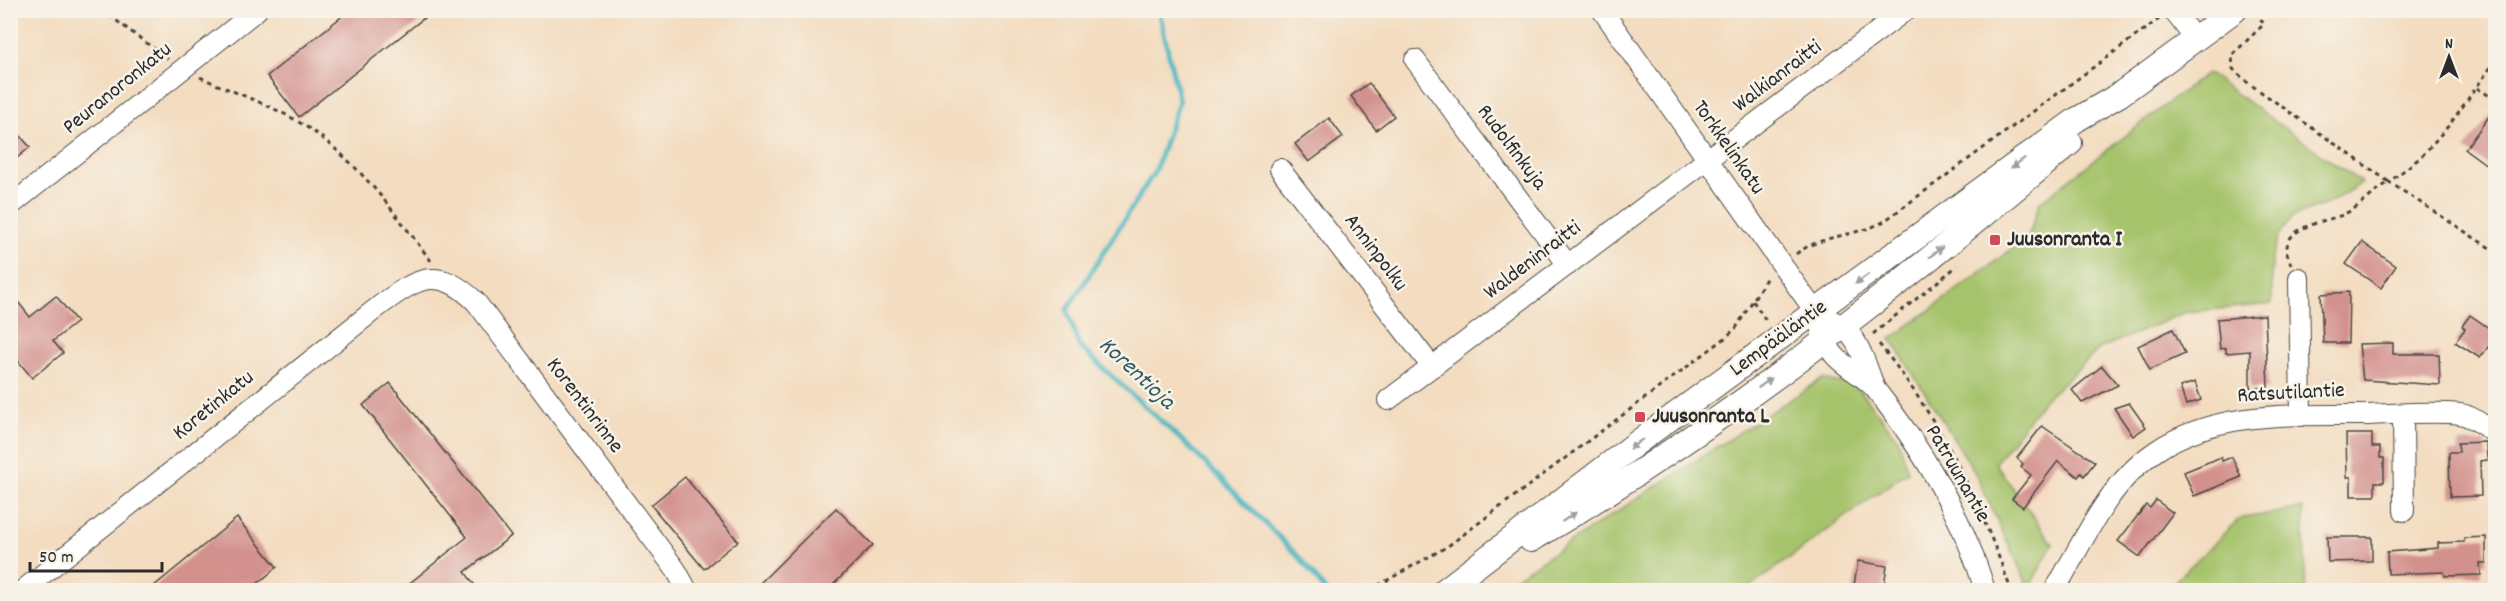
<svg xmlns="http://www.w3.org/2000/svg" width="2506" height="601" font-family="Dekko,sans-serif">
<rect width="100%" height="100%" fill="#f7f3e8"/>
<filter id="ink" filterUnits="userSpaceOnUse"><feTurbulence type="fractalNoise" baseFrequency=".0167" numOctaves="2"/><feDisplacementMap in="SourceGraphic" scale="12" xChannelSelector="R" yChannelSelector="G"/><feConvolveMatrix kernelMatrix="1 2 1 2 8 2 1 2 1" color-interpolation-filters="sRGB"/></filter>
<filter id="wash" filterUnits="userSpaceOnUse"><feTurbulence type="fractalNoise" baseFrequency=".008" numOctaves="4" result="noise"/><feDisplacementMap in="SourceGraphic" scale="24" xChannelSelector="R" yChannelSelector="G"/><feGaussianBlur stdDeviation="1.35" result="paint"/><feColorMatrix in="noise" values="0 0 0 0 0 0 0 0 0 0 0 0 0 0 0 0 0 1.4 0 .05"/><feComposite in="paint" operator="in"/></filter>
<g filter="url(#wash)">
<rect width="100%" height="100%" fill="#f3dcbf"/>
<g fill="#a5c36b" stroke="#68774b" stroke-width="1.5">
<path d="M2207,73L2362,183L2329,203L2292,217L2278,237L2272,258V304L2186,312L2101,348L2044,400L1995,463L2053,544L2029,588L1973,469L1891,339L2028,237L2040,202Z"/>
<path d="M1822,379L1856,386L1898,439L1908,471L1746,590H1496Z"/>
<path d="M2303,508L2306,590H2166L2239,519Z"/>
</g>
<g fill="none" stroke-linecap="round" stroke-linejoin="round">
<path stroke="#46b5c0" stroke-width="5" d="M1159,10L1179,101L1155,171L1067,310L1079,346L1188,446L1300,558L1325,590"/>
</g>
<g id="blocks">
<g fill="#d3918e">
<path d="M350,10H434L299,117L267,76Z"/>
<path d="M1369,83L1394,116L1376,130L1351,96Z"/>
<path d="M2496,107V153L2487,165L2465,149Z"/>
<path d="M1329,118L1343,137L1309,162L1295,144Z"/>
<path d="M10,124L30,147L10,164Z"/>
<path d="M2362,242L2396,266L2381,288L2346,264Z"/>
<path d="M10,292L30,317L56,296L77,322L53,341L63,353L32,378L10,351Z"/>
<path d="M2349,292L2348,343H2323L2321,294Z"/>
<path d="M2265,315L2268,388H2250V351L2226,353V348L2220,349L2217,319Z"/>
<path d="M2470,315L2496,333V352L2488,347L2480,358L2455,342L2465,329L2462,326Z"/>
<path d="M2173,329L2185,354L2150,370L2138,346Z"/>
<path d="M2393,343V354H2439L2440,385L2363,380L2359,344Z"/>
<path d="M2102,366L2118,385L2082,403L2072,390Z"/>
<path d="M2195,382L2201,400L2186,405L2180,387Z"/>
<path d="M390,383L511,536L465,572L479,591H400L467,537L363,405Z"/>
<path d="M2129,403L2146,427L2133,436L2114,408Z"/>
<path d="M2042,426L2095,462L2084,476L2081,473L2078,477L2058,461L2023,507L2012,499L2031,475L2021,467L2023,464L2017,458Z"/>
<path d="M2346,434H2372V447H2380V458H2384V482H2375V496H2351V477H2347Z"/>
<path d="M2486,442L2487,460L2480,461L2481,496L2450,497L2449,452H2459L2458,443Z"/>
<path d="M2221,457L2222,461L2232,457L2241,477L2194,496L2184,472Z"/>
<path d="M685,477L738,541L704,569L651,505Z"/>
<path d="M2156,500L2173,513L2140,557L2118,541L2146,505L2150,508Z"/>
<path d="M836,508L873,545L827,591H752Z"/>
<path d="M237,518L277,567L249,591H148Z"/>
<path d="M2327,537H2372V561L2328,562Z"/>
<path d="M2486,537V563H2480L2481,575L2445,576L2444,572L2388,574L2387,552L2438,548V543L2464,542V538Z"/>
<path d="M1858,561L1887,566L1883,591H1853Z"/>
</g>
</g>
</g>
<g filter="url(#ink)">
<use href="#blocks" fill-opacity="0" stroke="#494641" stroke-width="1.5"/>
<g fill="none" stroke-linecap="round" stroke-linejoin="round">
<g stroke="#494641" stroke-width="22">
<g id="minor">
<path d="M1602,10L1816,313C1821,329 1825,346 1837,358C1849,370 1866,377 1876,390C1923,450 1963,517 1985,590"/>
<path d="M2173,10L2194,38"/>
<path d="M1415,60L1568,265"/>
<path d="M1280,169L1432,367"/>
<path d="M10,206L257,10"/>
<path d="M2299,278L2301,416"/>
<path d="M1831,320C1858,332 1864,360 1874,386"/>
<path d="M1388,400L1906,10"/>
<path d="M2403,414L2404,511"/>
<path d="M23,590L378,307C417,278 437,264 476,302L676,570L687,590"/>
<path d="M2055,590C2083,542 2108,483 2156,451C2218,409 2297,416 2369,415C2398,414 2431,411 2460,414C2474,416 2485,427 2496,434"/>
</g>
</g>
<g stroke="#494641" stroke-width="26">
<g id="major">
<path d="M1531,540C1723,426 1900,286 2070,143"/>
<path d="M1445,590L1638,442L2076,120L2119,95L2235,10"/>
</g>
</g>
<g stroke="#494641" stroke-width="3" stroke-dasharray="4.5 4.5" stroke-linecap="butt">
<path d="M102,10L168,59"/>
<path d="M2255,12L2264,24L2232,55L2233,69L2247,82L2389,182C2374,192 2359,208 2342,215C2323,223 2272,227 2291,264"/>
<path d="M2496,60L2450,124L2421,157L2389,182L2496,252"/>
<path d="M200,77C230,91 263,102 292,118C353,153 390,207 431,261"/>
<path d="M2477,88L2496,100"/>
<path d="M1796,254C1822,234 1855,237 1883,222L2159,19"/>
<path d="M1753,301L1767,322"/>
<path d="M1873,334L1957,266"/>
<path d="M1879,344C1940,419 1979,500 2011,590"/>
<path d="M1370,590L1448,546L1724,339L1736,328L1767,277"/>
</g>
<use href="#minor" stroke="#fff" stroke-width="20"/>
<use href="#major" stroke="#fff" stroke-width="24"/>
</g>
<defs><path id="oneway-solid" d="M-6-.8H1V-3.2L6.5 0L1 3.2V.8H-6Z" transform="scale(1.5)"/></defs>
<g fill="#a0a0a0">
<use href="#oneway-solid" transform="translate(2018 163) rotate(143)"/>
<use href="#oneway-solid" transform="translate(1936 252) rotate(-38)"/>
<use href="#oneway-solid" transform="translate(1862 279) rotate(143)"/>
<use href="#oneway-solid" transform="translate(1765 383) rotate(-35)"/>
<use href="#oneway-solid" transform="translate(1636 444) rotate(143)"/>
<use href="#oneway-solid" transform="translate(1569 517) rotate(-33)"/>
</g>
</g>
<g fill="#d1495b" stroke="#f7f3e8" stroke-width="2">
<rect x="1989" y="234" width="12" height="12" rx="3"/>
<rect x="1634" y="411" width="12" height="12" rx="3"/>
</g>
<g text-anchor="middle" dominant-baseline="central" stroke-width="5" stroke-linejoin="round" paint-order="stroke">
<g font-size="22" fill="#2b2b2b" stroke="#f7f3e8">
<text transform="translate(1778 77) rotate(-37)">Walkianraitti</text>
<text transform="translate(118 89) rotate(-39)">Peuranoronkatu</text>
<text transform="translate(1511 148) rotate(53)">Rudolfinkuja</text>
<text transform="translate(1728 148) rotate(55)">Torkkelinkatu</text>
<text transform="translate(1375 253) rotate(53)">Anninpolku</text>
<text transform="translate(1533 261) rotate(-37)">Waldeninraitti</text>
<text transform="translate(1779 339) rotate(-36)">Lempääläntie</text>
<text transform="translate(2291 394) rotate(-3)">Ratsutilantie</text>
<text transform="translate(214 406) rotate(-39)">Koretinkatu</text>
<text transform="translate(584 406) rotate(53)">Korentinrinne</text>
<text transform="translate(1957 474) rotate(60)">Patruunantie</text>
</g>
<g font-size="22" font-weight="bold" fill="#2b2b2b" stroke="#f7f3e8" text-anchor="start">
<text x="2007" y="240">Juusonranta I</text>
<text x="1652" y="417">Juusonranta L</text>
</g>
<g font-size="24" font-style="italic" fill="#345b5f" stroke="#f7f3e8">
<text transform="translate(1136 374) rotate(43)">Korentioja</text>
</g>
</g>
<rect width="2506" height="601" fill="none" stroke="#f7f3e8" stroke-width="36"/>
<g transform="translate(2449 57)" stroke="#f7f3e8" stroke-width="4.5" paint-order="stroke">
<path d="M0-4.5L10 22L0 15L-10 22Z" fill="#2b2b2b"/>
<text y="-9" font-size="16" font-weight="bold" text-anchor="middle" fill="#2b2b2b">N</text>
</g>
<path d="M30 562v9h132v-9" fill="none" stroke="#2b2b2b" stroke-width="3"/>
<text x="39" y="562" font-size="18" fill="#2b2b2b" stroke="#f7f3e8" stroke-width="4.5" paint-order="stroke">50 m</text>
</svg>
